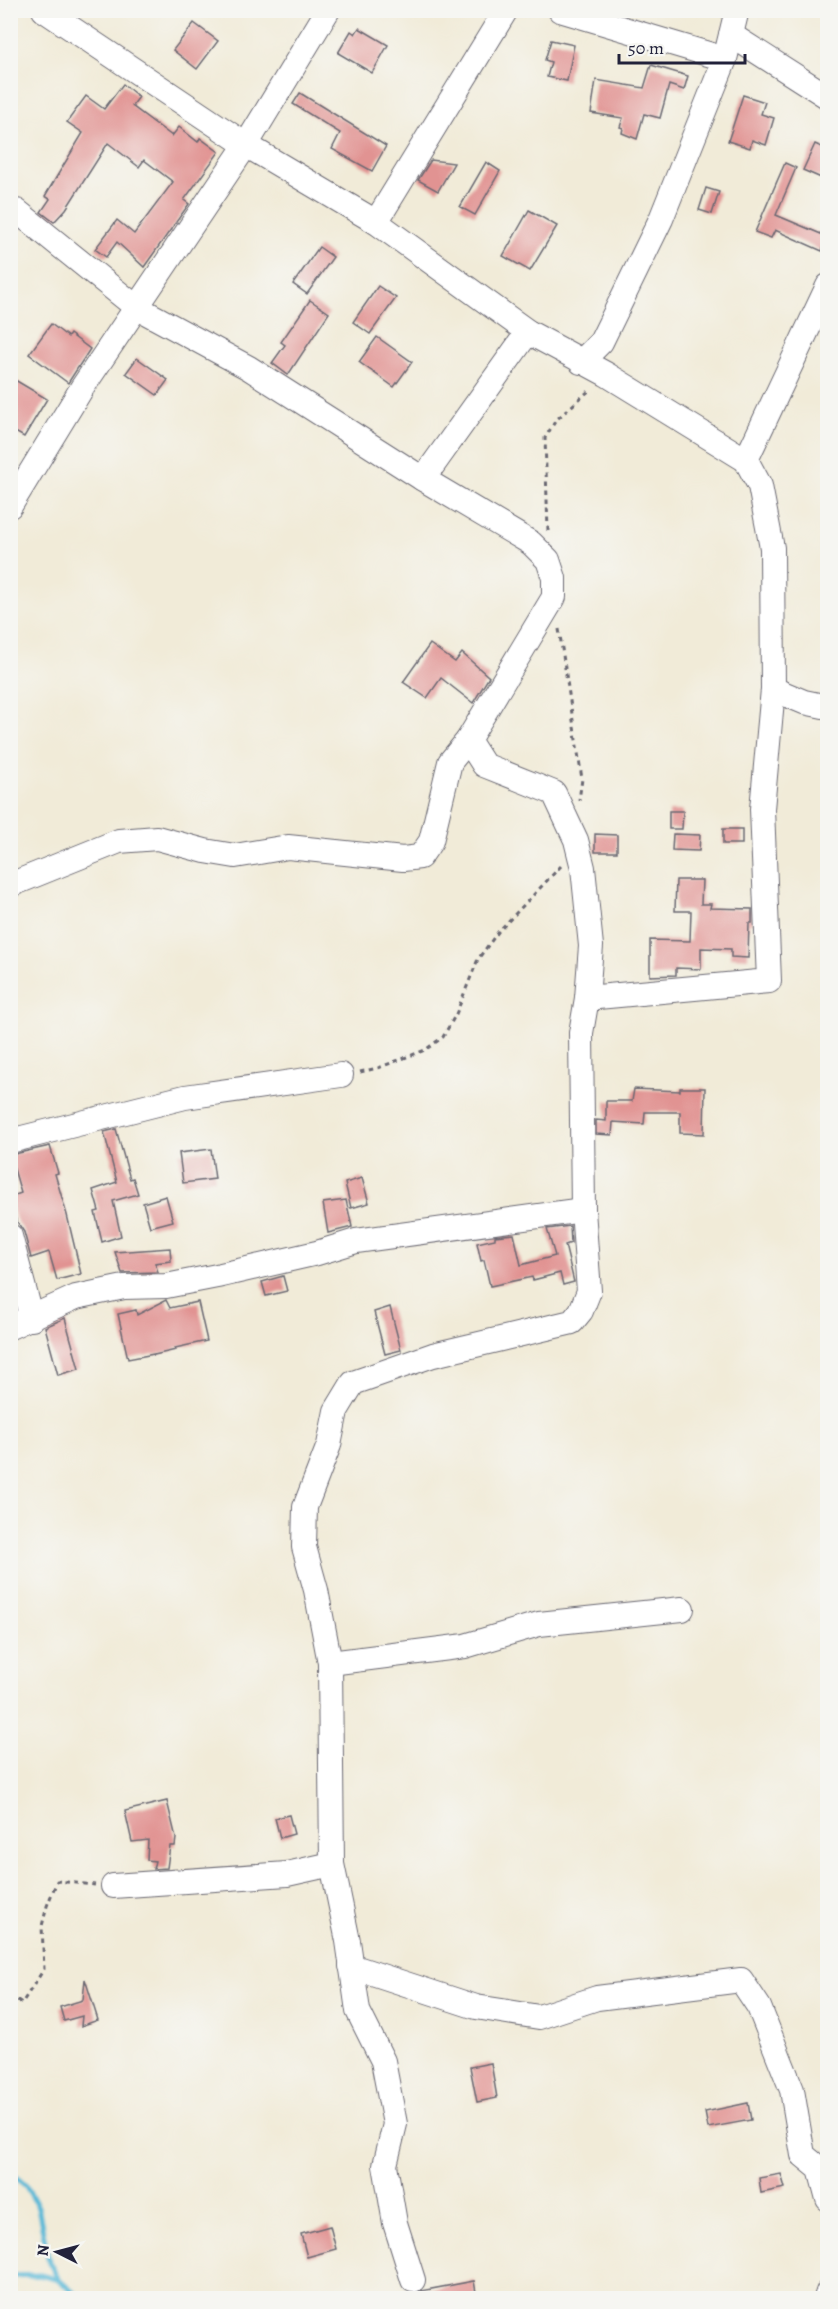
<svg xmlns="http://www.w3.org/2000/svg" width="838" height="2309" font-family="Alegreya,serif">
<rect width="100%" height="100%" fill="#f6f6f2"/>
<filter id="ink" filterUnits="userSpaceOnUse"><feTurbulence type="fractalNoise" baseFrequency=".0167" numOctaves="2"/><feDisplacementMap in="SourceGraphic" scale="12" xChannelSelector="R" yChannelSelector="G"/><feConvolveMatrix kernelMatrix="1 2 1 2 8 2 1 2 1" color-interpolation-filters="sRGB"/></filter>
<filter id="wash" filterUnits="userSpaceOnUse"><feTurbulence type="fractalNoise" baseFrequency=".008" numOctaves="4" result="noise"/><feDisplacementMap in="SourceGraphic" scale="24" xChannelSelector="R" yChannelSelector="G"/><feGaussianBlur stdDeviation="1.35" result="paint"/><feColorMatrix in="noise" values="0 0 0 0 0 0 0 0 0 0 0 0 0 0 0 0 0 1.4 0 .05"/><feComposite in="paint" operator="in"/></filter>
<g filter="url(#wash)">
<rect width="100%" height="100%" fill="#f1ebd8"/>
<g fill="none" stroke-linecap="round" stroke-linejoin="round">
<g stroke="#58b9d7" stroke-width="5">
<path d="M10,2172L26,2186L38,2207L49,2262L59,2280L80,2298"/>
<path d="M10,2276L40,2275L59,2280"/>
</g>
</g>
<g id="blocks">
<g fill="#e19392">
<path d="M194,23L218,41L197,69L173,50Z"/>
<path d="M359,28L388,45L372,73L338,53L351,31L355,34Z"/>
<path d="M551,40L574,45L567,81L547,77L551,62L545,60Z"/>
<path d="M651,65L688,76L684,90L669,85L660,118L644,114L637,139L622,133L623,128L620,127L623,118L591,113L596,80L644,88Z"/>
<path d="M123,84L139,97L132,106L172,136L179,127L198,142L200,138L219,152L184,200L189,204L144,267L117,242L106,257L95,249L117,220L134,234L173,182L144,160L139,167L108,143L66,209L54,222L41,212L50,199L45,196L83,133L67,122L86,96L104,109Z"/>
<path d="M300,93L386,146L372,171L332,149L340,133L293,104Z"/>
<path d="M743,95L765,102L761,114L774,118L766,145L752,140L750,148L728,141Z"/>
<path d="M815,144L828,150V181L803,170Z"/>
<path d="M431,160L454,163L438,191L418,180Z"/>
<path d="M486,162L500,171L475,215L460,207Z"/>
<path d="M785,163L796,168L776,215L828,237L822,251L775,230L771,238L755,232Z"/>
<path d="M706,188L719,192L712,214L699,210Z"/>
<path d="M529,210L557,226L530,271L503,256Z"/>
<path d="M319,247L333,257L307,294L293,284Z"/>
<path d="M378,286L396,298L370,334L353,322Z"/>
<path d="M310,300L329,313L288,375L272,363L285,345L281,342Z"/>
<path d="M51,324L68,337L70,334L90,349L68,383L29,354Z"/>
<path d="M377,337L412,362L394,387L359,362Z"/>
<path d="M137,358L168,380L157,395L126,373Z"/>
<path d="M10,377L47,399L24,437L10,429Z"/>
<path d="M430,644L455,662L462,653L489,677L473,703L441,678L427,698L403,682Z"/>
<path d="M669,811H683L682,829H669Z"/>
<rect x="723" y="829" width="19" height="15"/>
<path d="M595,834L617,835V852H595Z"/>
<path d="M673,834L700,835L699,851L672,850Z"/>
<path d="M676,880H702L701,904H711L710,908L752,909V923H749L748,958L731,957V949L701,948V969L676,968V975L650,976V940L690,941L691,911H675Z"/>
<path d="M680,1088H705L704,1134L680,1133V1112H645L644,1124L613,1122L612,1135L596,1134V1120L606,1121V1101H632L634,1089L680,1091Z"/>
<path d="M116,1129L130,1179L133,1178L138,1194L113,1201L121,1236L102,1242L95,1212L99,1211L93,1190L117,1182L104,1132Z"/>
<path d="M50,1146L58,1173L55,1174L67,1215L81,1274L57,1280L49,1252L31,1258L24,1232L16,1220L10,1200V1197L21,1193L10,1155Z"/>
<path d="M211,1149L215,1179L183,1183L179,1153Z"/>
<path d="M362,1178L369,1203L351,1208L345,1183Z"/>
<path d="M166,1196L173,1221L150,1227L143,1203Z"/>
<path d="M346,1200L352,1227L328,1233L323,1203Z"/>
<path d="M570,1226L571,1243L565,1245L574,1282L563,1285L560,1273L533,1280L532,1277L490,1286L484,1260L481,1261L477,1243L495,1239V1236L514,1234L521,1265L555,1256L547,1229Z"/>
<path d="M170,1248L171,1261L155,1263L158,1272L122,1273L115,1252Z"/>
<path d="M283,1276L287,1291L266,1296L262,1282Z"/>
<path d="M166,1300L170,1308L198,1302L207,1341L175,1348L176,1350L154,1355V1354L128,1359L118,1314L136,1310L137,1315Z"/>
<path d="M390,1307L401,1350L385,1354L374,1312Z"/>
<path d="M65,1318L79,1369L58,1375L45,1327Z"/>
<path d="M167,1801L176,1838L175,1846H170L167,1868L153,1869L155,1861L147,1860L148,1840L132,1842L125,1811Z"/>
<path d="M289,1815L294,1834L280,1838L275,1818Z"/>
<path d="M85,1979L98,2020L81,2026L82,2016L64,2021L60,2007L83,2000Z"/>
<path d="M491,2063L497,2098L477,2102L470,2067Z"/>
<path d="M748,2103L751,2120L708,2128L705,2112Z"/>
<path d="M781,2174L785,2188L761,2193L759,2178Z"/>
<path d="M330,2226L336,2249L307,2257L301,2234Z"/>
<path d="M474,2281L477,2298H417V2294L421,2291Z"/>
</g>
</g>
</g>
<g filter="url(#ink)">
<use href="#blocks" fill-opacity="0" stroke="#6a6872" stroke-width="1.5"/>
<g fill="none" stroke-linecap="round" stroke-linejoin="round">
<g stroke="#6a6872" stroke-width="26">
<g id="minor">
<path d="M44,10L246,145L376,222"/>
<path d="M506,10L376,222L528,332L606,374L746,460L760,486L772,548L773,689L762,809L769,981L587,998"/>
<path d="M560,10L725,59"/>
<path d="M731,35L828,97"/>
<path d="M581,362L601,342L661,219L725,59L737,10"/>
<path d="M746,460L828,286"/>
<path d="M423,479L528,332"/>
<path d="M10,506L82,388L246,145L328,10"/>
<path d="M773,689L804,702L828,707"/>
<path d="M10,885L119,841L157,838L205,851L235,856L288,847L403,859L420,857L431,841L450,762L468,740L554,597V578L548,560L531,543L423,479L249,368L136,307L17,211"/>
<path d="M10,1141L185,1097L341,1075"/>
<path d="M10,1236L32,1319"/>
<path d="M10,1327L76,1297L124,1287L166,1286L217,1276L317,1253L356,1241L583,1210"/>
<path d="M330,1663L465,1646L539,1624L682,1609"/>
<path d="M113,1886L287,1874L332,1864"/>
<path d="M351,1966L476,2007L539,2017L597,1998L741,1980L759,2007L792,2090L803,2155L820,2169L828,2199"/>
<path d="M413,2280L395,2223L385,2165L395,2124L383,2061L358,2011L348,1941L332,1864L330,1663L316,1590L304,1547L305,1507L329,1445L336,1411L353,1383L433,1355L572,1322L581,1311L589,1291L583,1210L581,1033L587,998L591,946L583,868L576,840L554,793L484,765L468,740"/>
<path d="M826,2298L828,2292"/>
</g>
</g>
<g stroke="#6a6872" stroke-width="3" stroke-dasharray="4.5 4.5" stroke-linecap="butt">
<path d="M548,531L545,438L556,420L591,389"/>
<path d="M559,629L582,779L579,800"/>
<path d="M360,1072L378,1068L425,1050L443,1037L456,1014L478,959L498,932L561,866"/>
<path d="M10,1995L22,2003L44,1969L42,1926L47,1906L57,1881L95,1885"/>
</g>
<use href="#minor" stroke="#fff" stroke-width="24"/>
</g>
</g>
<rect width="838" height="2309" fill="none" stroke="#f6f6f2" stroke-width="36"/>
<g transform="translate(57 2252) rotate(276)" stroke="#f6f6f2" stroke-width="4.5" paint-order="stroke">
<path d="M0-4.5L10 22L0 15L-10 22Z" fill="#22223b"/>
<text y="-9" font-size="16" font-weight="bold" text-anchor="middle" fill="#22223b">N</text>
</g>
<path d="M619 54v9h126v-9" fill="none" stroke="#22223b" stroke-width="3"/>
<text x="628" y="54" font-size="18" fill="#22223b" stroke="#f6f6f2" stroke-width="4.5" paint-order="stroke">50 m</text>
</svg>
